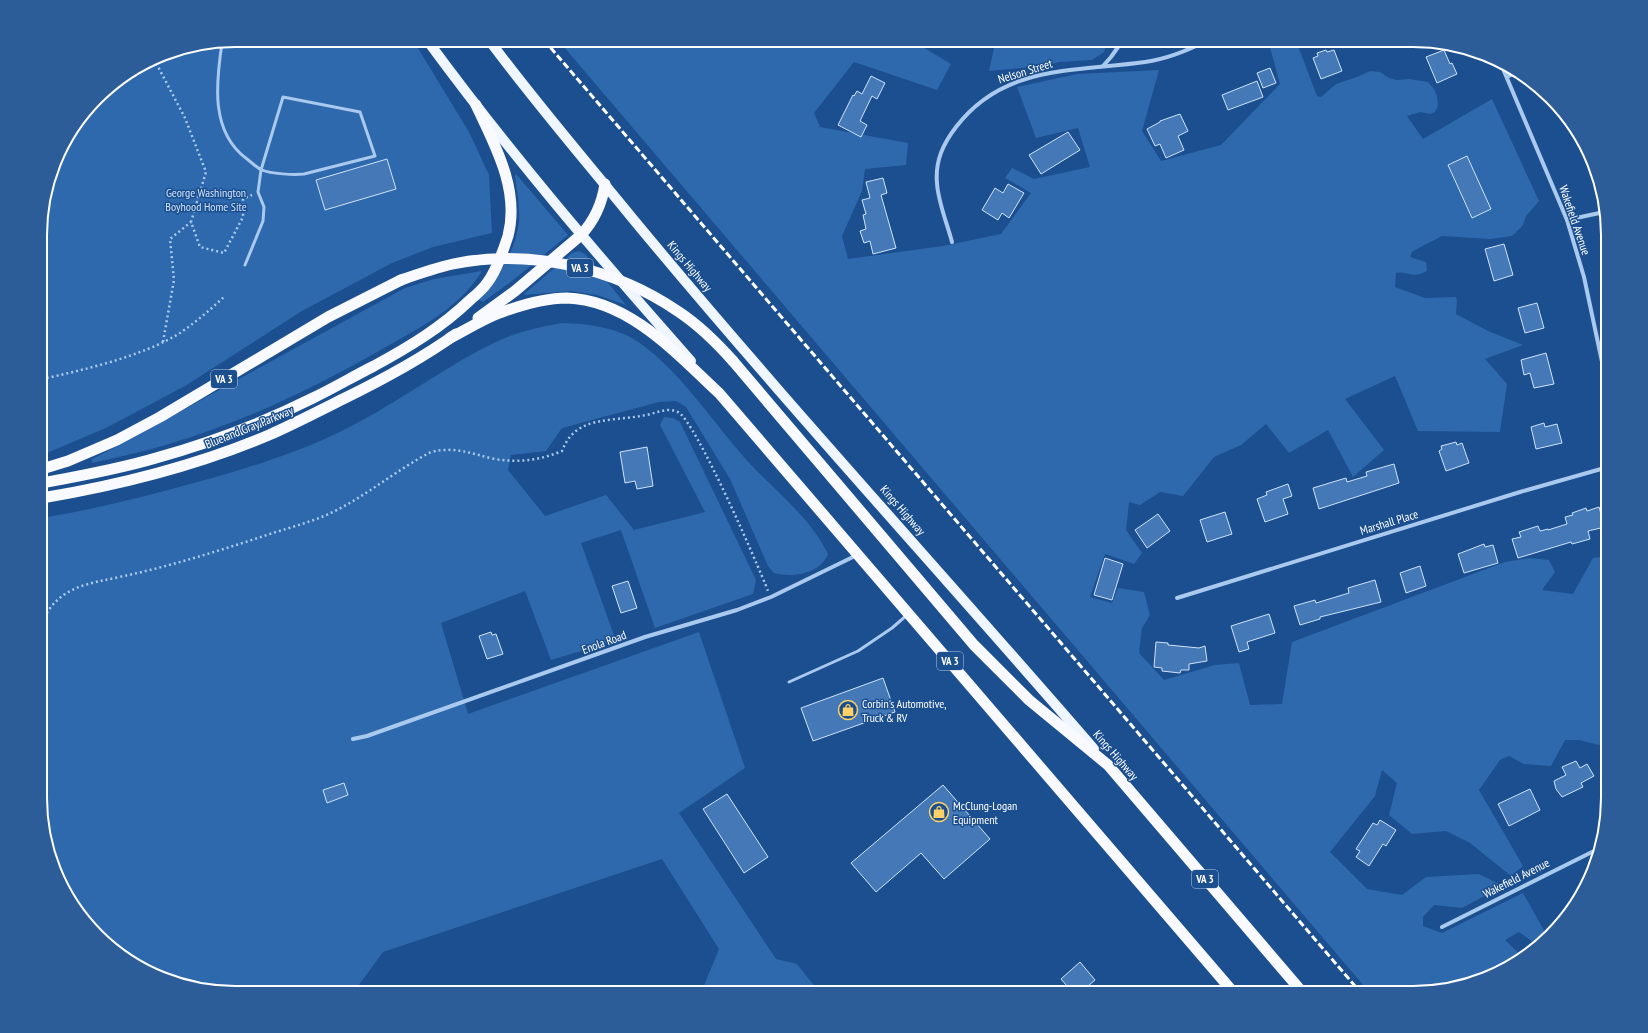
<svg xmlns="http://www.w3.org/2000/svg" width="1648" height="1033" font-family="'PT Sans Narrow',sans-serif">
<rect width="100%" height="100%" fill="#1b4f8f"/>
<g fill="#2e69ad">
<path d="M235,40H413L469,132L489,175L492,233L433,247L392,263L302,311L185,386L106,428L42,455V210L60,148L106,88L160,55Z"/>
<path d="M558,40H911L951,64L937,90L854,62L814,113L820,127L908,143L906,165L865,169L862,191L842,236L848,259L943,246L1001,234L1031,193L1005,178L1012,168L1034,179L1090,167L1078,128L1036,138L1017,87L1077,74L1159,70L1142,131L1161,161L1221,145L1280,84L1268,40H1291L1298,46L1317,96L1321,97L1336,84L1357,77L1370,71L1380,72L1389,78L1397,80L1409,79L1428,82L1434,89L1437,96L1438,106L1435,112L1430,114L1420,112L1407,116L1423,139L1492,99L1539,201L1526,216L1523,225L1512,236L1490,239L1442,236L1415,250L1412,252L1410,257L1426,262L1427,271C1411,280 1409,270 1396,273L1395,287L1425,298L1456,297L1457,301L1456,314L1488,331L1523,345L1485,359L1507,384L1500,432L1418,431L1395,376L1345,399L1384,450L1353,477L1328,430L1289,453L1266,424L1241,445L1214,457L1183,496L1160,492L1140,505L1129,502L1126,530L1142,553L1134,564L1105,554L1090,597L1112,603L1118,588L1144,592L1150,615L1142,628L1139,653L1164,680L1215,665L1239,663L1250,705L1282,704L1292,642L1505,562L1529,558L1549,560L1555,572L1542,590L1573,594L1593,558L1608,556V740L1599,745L1579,740H1565L1551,766L1524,764L1509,756L1500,760L1479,790L1523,866L1511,876L1470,843L1446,831L1412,834L1389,815L1397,783L1382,770L1375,796L1330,852L1367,889L1402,895L1426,877L1479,874L1503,886L1462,908L1434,905L1423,917V926L1442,933L1523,893L1546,934L1537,942H1533L1519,932L1505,940L1522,956L1511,967L1476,983L1426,993H1370Z"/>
<path d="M982,40H1105L1107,41L1106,46L1104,52L1092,60L1059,62L1043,66L989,71L994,48L982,43Z"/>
<path d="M516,174L568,235L512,281L483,302L479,300C498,279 516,250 519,222C520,206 517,191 515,176Z"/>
<path d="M579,251L585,254L626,305L597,295L571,291L524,295V294L572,253Z"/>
<path d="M482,271C459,308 421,327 384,348C316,387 244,422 169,444C143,452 118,457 92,463V459L133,438L257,369L405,288L434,279Z"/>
<path d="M562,323C589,324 617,327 640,343C685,376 715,426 753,467C779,494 811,519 828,554C820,574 793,578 774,573L768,566L730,479L686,407L676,401L659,402L562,428L546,451L511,455L508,470L545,516L606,495L634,530L705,512L660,425L664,417L673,418L680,422L756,580L753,594L655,628L621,530L581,543L616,641L551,660L525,591L441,623L468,714L699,632L745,768L679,813L776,959L797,964L820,993H701L719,949L662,859L383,952L353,993H235L172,983L127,960L73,906L42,823V518C96,509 148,496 201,481C255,466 310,449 359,422C407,396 451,363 500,340C520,331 541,327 562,323Z"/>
</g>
<g fill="#4478b7" stroke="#cfe3fa">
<path d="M1326,50L1327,52L1334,50L1342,71L1321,79L1313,58L1318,56L1317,53Z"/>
<path d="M1444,50L1450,64L1452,63L1457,74L1437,83L1426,57Z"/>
<path d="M1270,68L1276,83L1263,88L1257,73Z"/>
<path d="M871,76L885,83L877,99L872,96L860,121L867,125L861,137L838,125L853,95L854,96L857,91L862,94Z"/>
<path d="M1257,81L1263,97L1228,110L1222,95Z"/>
<path d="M1180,114L1188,131L1178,136L1184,150L1166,158L1160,144L1155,146L1147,129L1160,122V121Z"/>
<path d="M1068,132L1080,150L1041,174L1029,155Z"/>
<path d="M1467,156L1491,209L1472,218L1448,165Z"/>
<path d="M387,159L396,189L325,210L316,180Z"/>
<path d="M883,178L887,193L881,195L896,248L873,254L870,241L864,243L860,231L866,229L863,215L866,214L862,200L870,198L866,182Z"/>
<path d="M1008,184L1024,193L1009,218L1002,213L998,220L982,210L995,188L1003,193Z"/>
<path d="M1504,244L1513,275L1494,281L1485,249Z"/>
<path d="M1537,303L1544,328L1525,333L1518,308Z"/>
<path d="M1546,353L1554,384L1534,388L1530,373L1524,375L1521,360Z"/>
<path d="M1544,423L1545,427L1557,424L1562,443L1536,449L1531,427Z"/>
<path d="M1456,442L1457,445L1462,443L1469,463L1446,471L1439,451L1442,449L1441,446Z"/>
<path d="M647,447L653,486L637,489L635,481L625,483L620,452Z"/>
<path d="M1394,464L1399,483L1319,509L1313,488L1346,478L1347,482L1367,476L1366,472Z"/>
<path d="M1288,484L1292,496L1283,499L1288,514L1265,522L1257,499L1267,495L1266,492Z"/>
<path d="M1599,507L1605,527L1588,531L1590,539L1572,544L1571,542L1518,558L1512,539L1521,537L1519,532L1538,526L1540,531L1548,529V530L1567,524L1565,517L1573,515L1572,513L1586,508L1587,511Z"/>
<path d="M1225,512L1232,534L1207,542L1200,520Z"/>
<path d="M1158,514L1170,531L1147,548L1135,530Z"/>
<path d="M1484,544L1485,547L1493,545L1498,563L1464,573L1458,554Z"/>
<path d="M1105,558L1123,564L1112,600L1094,595Z"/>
<path d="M1420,566L1426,586L1406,593L1400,573Z"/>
<path d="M1375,580L1381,602L1320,617V619L1300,625L1294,606L1315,600L1316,603L1349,593L1348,588Z"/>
<path d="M628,581L637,608L621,613L612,586Z"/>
<path d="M1269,614L1275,633L1247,642L1249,649L1239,652L1231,626Z"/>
<path d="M491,632L492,635L496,634L503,654L487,659L479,636Z"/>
<path d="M1156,642L1168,643V645L1199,648L1205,646L1207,661L1189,664V670H1181L1180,673L1162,671V668L1154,667Z"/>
<path d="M883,678L895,712L813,741L801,708Z"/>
<path d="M1576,761L1580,768L1587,764L1594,776L1581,783L1583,787L1562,797L1556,789L1554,781L1566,775L1562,767Z"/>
<path d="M344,783L348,795L327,803L323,790Z"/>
<path d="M943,785L990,839L944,879L921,853L876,892L851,863Z"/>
<path d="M1530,789L1540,810L1509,826L1498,804Z"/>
<path d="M727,794L768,857L744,873L703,809Z"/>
<path d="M1380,820L1396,830L1386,846L1383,844L1369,866L1356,857L1360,851L1356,849L1373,823L1377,825Z"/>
<path d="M1080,962L1095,980L1080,993H1073L1061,979Z"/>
</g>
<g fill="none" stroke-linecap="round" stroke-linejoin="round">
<g stroke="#a9c9ee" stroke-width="2.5" stroke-dasharray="2 3" stroke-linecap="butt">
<path d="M154,59L185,118L206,172L191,222L200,247L224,253L243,217V199L252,195"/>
<path d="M163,342L174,280L170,239L191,222"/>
<path d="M42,379C84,370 143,356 180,333C196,322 211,309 225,296"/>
<path d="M42,622C59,585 89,584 124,576C171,566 218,551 264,536C284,529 305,524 324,516C362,500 394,471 431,452C456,446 471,454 495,459C519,463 541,460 562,451C572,425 591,422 616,419C626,418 636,417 646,415C657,413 667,407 678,412C695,420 758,565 768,591"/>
</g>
<g stroke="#a9c9ee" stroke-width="3">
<path d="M222,43C216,83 210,132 247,159C251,162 257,168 262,170C271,174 294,175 304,174L375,156L360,112L283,97L261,170L258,192L264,207L263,221L245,265"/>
<path d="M789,682L858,651L892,628L907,615"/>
</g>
<g stroke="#a9c9ee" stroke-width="4">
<path d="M1501,64L1567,220L1584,277L1608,390"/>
<path d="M1103,66L1111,57L1123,40"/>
<path d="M1507,77L1518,71"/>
<path d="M1567,220L1604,212"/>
<path d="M952,242C947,223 938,202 937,183C935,161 943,144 956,127C1004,64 1075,72 1145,62C1166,59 1189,50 1208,40"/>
<path d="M1177,598L1520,492L1608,467"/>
<path d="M353,739L367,736L645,637L737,610L771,597L857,555"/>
<path d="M1442,927L1600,848"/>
</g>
<g stroke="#f0f6ff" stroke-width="10">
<path d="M427,40C509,152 599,257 691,361"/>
<path d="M489,40C535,102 585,160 633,219C782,399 941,572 1094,749"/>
</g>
<g stroke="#f8faff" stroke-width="11">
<path d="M478,318L515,291L581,235C595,220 602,204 605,184"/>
<path d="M450,338C468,329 486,317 505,311C525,304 546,298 567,298C629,300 677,354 719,393L1234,993"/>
<path d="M733,361L974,645L1029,700L1108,765L1303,993"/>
<path d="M42,469L68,461L117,440L160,417L328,317L401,280"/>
<path d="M42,483C80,476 119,469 156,458C210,443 263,423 313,398C334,388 354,376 374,366C409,347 442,327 470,300C476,295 483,289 487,283C497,270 503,251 508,236C520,190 495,145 476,105"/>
<path d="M42,498C120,485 196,466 269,435C294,424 319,411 343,399C382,380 421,359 456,334"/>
</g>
<path stroke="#fff" stroke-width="3" stroke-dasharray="7 3" stroke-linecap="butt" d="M544,40L1361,993"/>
<path stroke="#f8faff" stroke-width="11" d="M401,280C418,274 435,268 453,264C530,248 615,268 679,312C700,326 717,343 733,361"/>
</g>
<defs>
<g id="shop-ring" transform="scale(1)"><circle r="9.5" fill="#1b4f8f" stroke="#ffd166" stroke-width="1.5"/><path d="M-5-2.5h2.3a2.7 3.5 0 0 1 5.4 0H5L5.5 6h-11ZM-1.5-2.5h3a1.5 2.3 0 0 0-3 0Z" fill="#ffd166"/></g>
</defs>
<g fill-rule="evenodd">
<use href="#shop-ring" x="848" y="710"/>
<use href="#shop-ring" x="939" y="812"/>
</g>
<g text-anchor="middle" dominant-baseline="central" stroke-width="3" stroke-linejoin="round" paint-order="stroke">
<g fill="#1b4f8f" stroke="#bbcadd" stroke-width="1">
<rect x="567" y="259" width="26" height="18" rx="3"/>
<rect x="211" y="370" width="26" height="18" rx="3"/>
<rect x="937" y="652" width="26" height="18" rx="3"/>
<rect x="1192" y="870" width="26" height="18" rx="3"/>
</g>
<g font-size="11" font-weight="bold" fill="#fff">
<text x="580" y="268">VA 3</text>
<text x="224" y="379">VA 3</text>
<text x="950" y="661">VA 3</text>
<text x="1205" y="879">VA 3</text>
</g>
<g font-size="12" fill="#fff" stroke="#1b4f8f">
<text transform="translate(1025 71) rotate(-17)">Nelson Street</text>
<text transform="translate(1575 220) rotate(71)">Wakefield Avenue</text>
<text transform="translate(690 266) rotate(50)">Kings Highway</text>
<text transform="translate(249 427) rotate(-22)">Blue and Gray Parkway</text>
<text transform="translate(903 510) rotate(49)">Kings Highway</text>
<text transform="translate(1389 522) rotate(-17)">Marshall Place</text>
<text transform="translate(604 642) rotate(-20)">Enola Road</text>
<text transform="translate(1116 755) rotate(49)">Kings Highway</text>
<text transform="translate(1516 878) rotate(-27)">Wakefield Avenue</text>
</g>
<g font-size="12" fill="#cfe3fa" stroke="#1b4f8f">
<text x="206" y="192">George Washington<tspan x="206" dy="14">Boyhood Home Site</tspan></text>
</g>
<g font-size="12" fill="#fff" stroke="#1b4f8f" text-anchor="start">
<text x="862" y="703">Corbin's Automotive,<tspan x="862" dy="14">Truck &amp; RV</tspan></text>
<text x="953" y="805">McClung-Logan<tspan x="953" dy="14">Equipment</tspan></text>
</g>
</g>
<path d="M0 0H1648V1033H0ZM235 47H1413A188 188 0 0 1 1601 235V798A188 188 0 0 1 1413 986H235A188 188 0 0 1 47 798V235A188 188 0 0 1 235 47Z" fill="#2d5d98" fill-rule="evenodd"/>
<path fill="none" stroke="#fff" stroke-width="2" d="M235 47H1413A188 188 0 0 1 1601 235V798A188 188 0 0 1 1413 986H235A188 188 0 0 1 47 798V235A188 188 0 0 1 235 47Z"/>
</svg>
